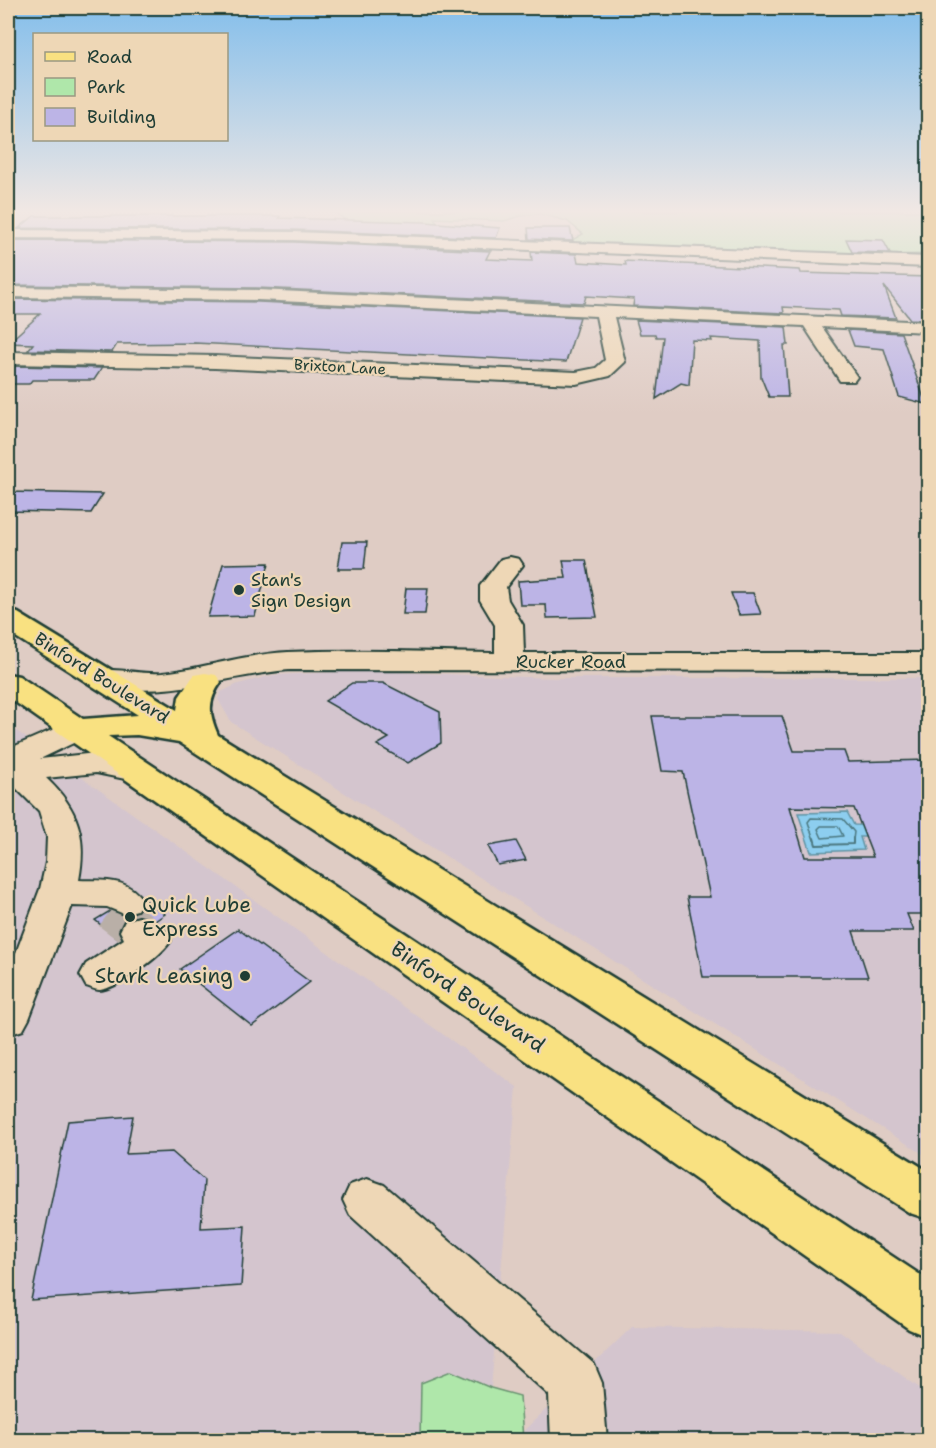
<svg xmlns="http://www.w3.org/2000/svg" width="936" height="1448" font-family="'Shantell Sans',sans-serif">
<rect width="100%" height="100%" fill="#dfccc4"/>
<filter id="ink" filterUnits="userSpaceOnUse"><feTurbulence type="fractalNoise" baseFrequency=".0167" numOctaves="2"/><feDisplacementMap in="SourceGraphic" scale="12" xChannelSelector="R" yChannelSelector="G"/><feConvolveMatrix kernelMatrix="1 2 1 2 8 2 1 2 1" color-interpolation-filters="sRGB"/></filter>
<g filter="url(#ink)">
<g fill="#d4c5ce">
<path d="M363,671L553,678H928V1157L231,722L218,699L221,692L238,684L274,675Z"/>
<path d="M8,725L517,1087L491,1388L451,1371L421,1383L420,1440H8Z"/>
<path d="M632,1327L840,1331L928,1394V1440H514Z"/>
</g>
<g fill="#afe7aa" stroke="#67926f" stroke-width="1.5">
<path d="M331,211H928V254L881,255L563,244L528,240L574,239L583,234L567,221L540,214L520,216L504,221L434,218L447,235C435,239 377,240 366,235C354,229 345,217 331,211Z"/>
<path d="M451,1371L491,1388L520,1396L523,1440H420L421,1383Z"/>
</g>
<path fill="#8dceef" stroke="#6194a4" stroke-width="1.5" d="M847,812L854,825L928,826V837H860L864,850L811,852L798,813Z"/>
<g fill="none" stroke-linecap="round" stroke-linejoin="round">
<g stroke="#4b777f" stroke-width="1.5">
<path d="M821,826H838L843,836L822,838L818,829Z"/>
<path d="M814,840L808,822L811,818L843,819L854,832L853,840"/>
</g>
<path stroke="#4b777f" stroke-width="2" d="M814,838L816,845L853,844V838"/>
</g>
<g fill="#bcb4e6" stroke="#1f3d34" stroke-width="1.5" fill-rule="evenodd">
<path d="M34,216H280L279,218L425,222L500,228L496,238L294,230L19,228Z"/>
<path d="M528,228H570L573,241L529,239Z"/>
<path d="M846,239L883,240L890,253L852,252Z"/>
<path d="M8,240L294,242L490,251L486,259L532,261L531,252L576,254L578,262L626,265L625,261L800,270L801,273L928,277V320L910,319L884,286L896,318L841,316L839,310L783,307L784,313L633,306L634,299L586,296L584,303L258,288L8,285Z"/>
<path d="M8,299L258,302L580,317L566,362L195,343L117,344L112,352L28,350L33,344L8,343L40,314H8Z"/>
<path d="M636,320L786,327L788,345H784L788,397H769L761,377L760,341L711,338L712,341L692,340L689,385L681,383L656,399L663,337H656L655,334H640Z"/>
<path d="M848,330L901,333L926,404L899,397L884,349L854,346Z"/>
<path d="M15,366L102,368L94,380H32L29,384H8V376Z"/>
<path d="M8,492L103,494L91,513L8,511Z"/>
<path d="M342,542H367L364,569H338Z"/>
<path d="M563,560H586L597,617L547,618L546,605H520L518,581L566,578Z"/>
<path d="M269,563L255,616L208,617L223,564Z"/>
<path d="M406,588H428L425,614H403Z"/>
<path d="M731,593H753L761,614L739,615Z"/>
<path d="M352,683H383L440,712L441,743L408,763L377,745L389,738L325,701Z"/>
<path d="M652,716H782L794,751H844L848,762L928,760V914H907L914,931H853L868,977H703L687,897H710L683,772L662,771ZM790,807L854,808L873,857H805Z"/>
<path d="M516,841L526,860L498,865L488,846Z"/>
<path d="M143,898L165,914L155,921L140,915L124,919L118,930L121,938L119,940L95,920L110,911L123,916L138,912L145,902Z"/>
<path d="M238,929L310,982L252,1026L180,969Z"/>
<path d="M133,1116L126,1154L172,1152L204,1180L201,1228L245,1226L241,1286L31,1300L68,1121Z"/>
</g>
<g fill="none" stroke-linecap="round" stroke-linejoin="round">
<path stroke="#b9afa7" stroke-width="40" stroke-dasharray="40 20" stroke-linecap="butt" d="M111,910L139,931"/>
<g stroke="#1f3d34" stroke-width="4">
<g id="minor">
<path d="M8,230L294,232L928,257V267L294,240L8,238Z"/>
<path d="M8,287L258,290L928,322V332L822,327L857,377L854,381H840L804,326L614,317L625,362L610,376L576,384L215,368L8,364V352L215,356L576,372L596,368L605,360L596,316L258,300L8,297Z"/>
<path d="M510,557L519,559L523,565L506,587L508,600L523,625L524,653H928V671L289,670C222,676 162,701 93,684L89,678L93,672C116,666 139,675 162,673C205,668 245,654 288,652C357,649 427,652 495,653V625L480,600V586L501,559Z"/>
<path d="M75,720L86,723L91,730L86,737L40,759L96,753L147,764L152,771L147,778L135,781L96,773L46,778C79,809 87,837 79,880C104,881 128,877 143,901L137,910L124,914L107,907L72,906L29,1019L23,1030L8,1035V974L40,889L46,862L47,837L39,811L8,780V749Z"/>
<path d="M139,917C154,922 164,926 171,940C164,954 116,990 99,990C95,990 90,987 86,986L80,975L86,964L124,939L120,931L125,921Z"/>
<path d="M367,1179L384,1185L594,1364L602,1383L607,1440H551L549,1395L350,1215L343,1200L350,1185Z"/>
</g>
</g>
<g stroke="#1f3d34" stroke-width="5">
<path id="major" d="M8,610L18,613L177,710L179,697L194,675L205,673L216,675L221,682C207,702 209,714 218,735L928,1171V1219L910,1213L179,742L137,735L108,736L928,1280V1337L909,1329L8,697V674L19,676L83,719L138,715L8,632Z"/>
</g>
<use href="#minor" fill="#eed7b6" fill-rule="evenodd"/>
<use href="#major" fill="#f9e181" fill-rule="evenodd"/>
</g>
</g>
<linearGradient id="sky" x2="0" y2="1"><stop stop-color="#83beeb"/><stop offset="0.51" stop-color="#f1e8e4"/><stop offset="1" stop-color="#f1e8e4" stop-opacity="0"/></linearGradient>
<rect width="936" height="414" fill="url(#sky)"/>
<g fill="#1f3d34" stroke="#eed7b6" stroke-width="2">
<circle cx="239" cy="590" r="6"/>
<circle cx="130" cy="917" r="6"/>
<circle cx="245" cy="976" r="6"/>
</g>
<g text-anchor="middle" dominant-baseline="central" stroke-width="4.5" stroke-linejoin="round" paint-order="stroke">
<g font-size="15" fill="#1f3d34" stroke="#eed7b6">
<text transform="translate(340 367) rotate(3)">Brixton Lane</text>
</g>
<g font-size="18" fill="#1f3d34" stroke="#eed7b6" text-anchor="start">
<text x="251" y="580">Stan's<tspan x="251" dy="21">Sign Design</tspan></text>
</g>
<g font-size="18" fill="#1f3d34" stroke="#eed7b6">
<text x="571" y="662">Rucker Road</text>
<text transform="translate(102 678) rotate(32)">Binford Boulevard</text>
</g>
<g font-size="21" fill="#1f3d34" stroke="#eed7b6" text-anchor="start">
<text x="142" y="905">Quick Lube<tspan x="142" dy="24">Express</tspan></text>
<text x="233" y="976" text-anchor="end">Stark Leasing</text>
</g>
<g font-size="21" fill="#1f3d34" stroke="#eed7b6">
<text transform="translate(468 997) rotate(34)">Binford Boulevard</text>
</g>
</g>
<rect width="936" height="1448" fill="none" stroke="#eed7b6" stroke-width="30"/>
<rect x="15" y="15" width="906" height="1418" fill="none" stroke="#1f3d34" stroke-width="2" filter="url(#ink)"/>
<rect x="33" y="33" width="195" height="108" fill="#eed7b6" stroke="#9b9982" stroke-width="1.5"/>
<rect x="45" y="52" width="30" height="9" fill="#f9e181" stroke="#9b9982" stroke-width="1.5"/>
<text x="87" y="63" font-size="18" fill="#1f3d34">Road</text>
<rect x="45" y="78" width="30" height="18" fill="#afe7aa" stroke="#9b9982" stroke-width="1.5"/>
<text x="87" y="93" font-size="18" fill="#1f3d34">Park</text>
<rect x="45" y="108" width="30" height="18" fill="#bcb4e6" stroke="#9b9982" stroke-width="1.5"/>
<text x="87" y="123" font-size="18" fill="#1f3d34">Building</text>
</svg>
